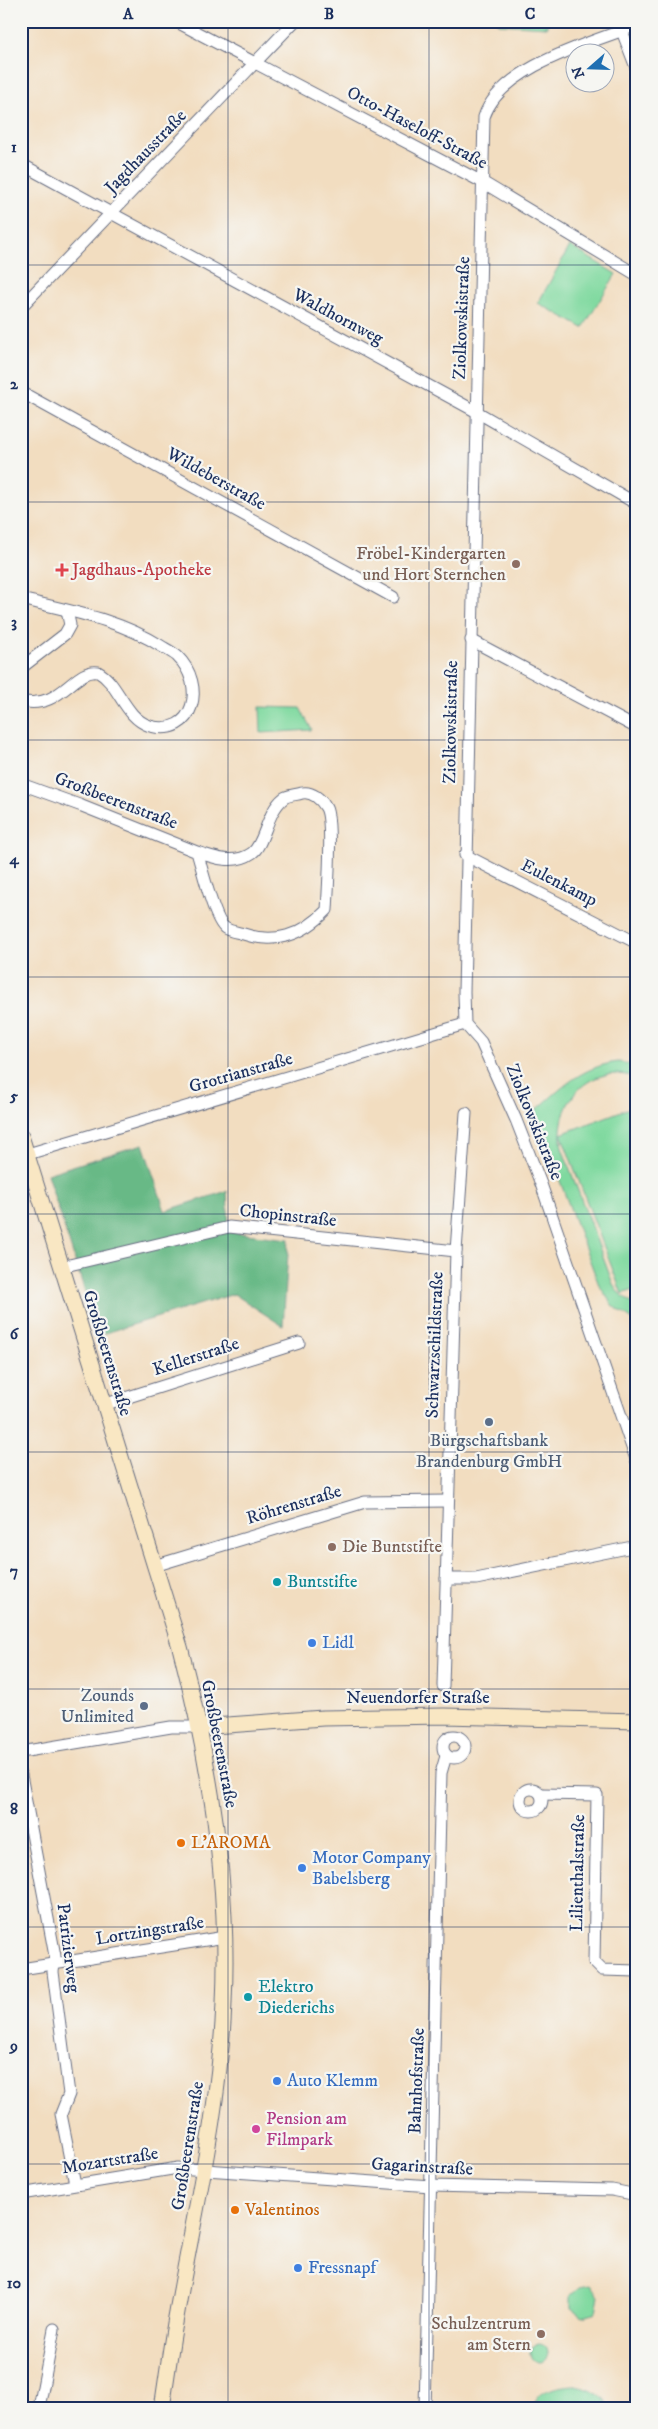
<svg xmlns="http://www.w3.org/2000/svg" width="658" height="2429" font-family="'IM FELL DW Pica',serif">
<rect width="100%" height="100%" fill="#f6f6f2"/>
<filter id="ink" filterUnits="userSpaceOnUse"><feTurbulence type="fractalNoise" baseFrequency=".02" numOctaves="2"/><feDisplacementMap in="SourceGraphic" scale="10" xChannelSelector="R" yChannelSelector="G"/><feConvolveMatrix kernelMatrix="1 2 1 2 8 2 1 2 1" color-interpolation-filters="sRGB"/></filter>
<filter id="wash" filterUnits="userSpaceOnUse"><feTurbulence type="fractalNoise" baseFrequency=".0096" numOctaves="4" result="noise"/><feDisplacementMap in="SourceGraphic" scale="20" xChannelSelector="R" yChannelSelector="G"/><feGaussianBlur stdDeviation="1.12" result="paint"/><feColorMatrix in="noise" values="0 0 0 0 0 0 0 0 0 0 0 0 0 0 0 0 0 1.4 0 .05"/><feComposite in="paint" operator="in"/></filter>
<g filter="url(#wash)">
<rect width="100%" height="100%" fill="#f2ddc0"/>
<g fill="#7fd99f" stroke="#4d847e">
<path d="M498,21H547V27L498,24Z"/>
<path d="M570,246L616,274L583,328L538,303Z"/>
<path d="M260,707L300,708L312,730L261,733Z"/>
<path d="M618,1062L637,1065V1078C590,1061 554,1102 562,1148L613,1284L619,1293L637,1307V1323L613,1306L599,1285L534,1112C562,1088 580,1067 618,1062Z"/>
<path d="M637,1105V1289L622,1294L561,1134Z"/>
<path d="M590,2285L599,2295L596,2312L582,2316L571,2308V2295L580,2287Z"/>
<circle cx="539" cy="2353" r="9"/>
<path d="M575,2385C590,2388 604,2392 608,2408H534C536,2389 559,2386 575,2385Z"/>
</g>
<path fill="#67b986" stroke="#417472" d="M143,1144L165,1211L227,1191L229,1232L289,1239L283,1326L234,1294L99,1335L47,1174Z"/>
</g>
<g filter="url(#ink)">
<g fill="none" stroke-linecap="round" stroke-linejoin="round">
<g stroke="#666c80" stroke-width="13">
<g id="street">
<path d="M175,21L484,183L637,275"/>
<path d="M637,25C591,43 501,66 484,117L464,992L465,1024L481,1042L516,1120L541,1184L637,1462"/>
<path d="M622,31L637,70"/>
<path d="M21,164L477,412L637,504"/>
<path d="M21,307L295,21"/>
<path d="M21,392L393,597"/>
<path d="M21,599C69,611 119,619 161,646C166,649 172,652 177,656C207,685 194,738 150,726C124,718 119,683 98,672C74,668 60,711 21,701"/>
<path d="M471,640L637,728"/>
<path d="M21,668L65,634L70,625L67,611"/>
<path d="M21,784L82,806L197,852C202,868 214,920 225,928C229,931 236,932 240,933C275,945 302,936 327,910C328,892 333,821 326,808C321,799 312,791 302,793C296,795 288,795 284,798C266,812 265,844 252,853C235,865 214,858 197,852"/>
<path d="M465,855L637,943"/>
<path d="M21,1156L465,1024"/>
<path d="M61,1267L229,1227L456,1251"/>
<path d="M103,1405L299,1343"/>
<path d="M154,1566L365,1502L448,1501"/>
<path d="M446,1579H476L637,1546"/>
<path d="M443,1686L456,1251L466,1113"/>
<circle cx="454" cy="1747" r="11"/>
<path d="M21,1752L171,1727H200"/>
<path d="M21,1775L55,1956L53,1972L69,2094L61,2114L75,2184"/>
<circle cx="531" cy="1800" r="11"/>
<path d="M541,1794L597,1795L594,1962L602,1970L637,1971"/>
<path d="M21,1969L225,1937"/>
<path d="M21,2194L178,2168L431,2186L612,2190L637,2195"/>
<path d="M39,2408L54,2329"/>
<path d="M425,2408L441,1773L446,1756"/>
</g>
</g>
<g stroke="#666c80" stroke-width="17">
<g id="secondary">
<path d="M21,1136L180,1647C210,1762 230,1883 224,2003C220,2108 195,2209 177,2312C171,2344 167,2376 162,2408"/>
<path d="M200,1727L323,1718L444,1716L637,1721"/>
</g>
</g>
<use href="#street" stroke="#fff" stroke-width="11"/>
<use href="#secondary" stroke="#f9e7c3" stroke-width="15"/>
</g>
</g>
<path fill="none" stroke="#1b2f5e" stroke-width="1" stroke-opacity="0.55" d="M228,21V2408M429,21V2408M21,265H637M21,502H637M21,740H637M21,977H637M21,1214H637M21,1452H637M21,1689H637M21,1927H637M21,2164H637"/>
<g fill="#8d6e63" stroke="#f6f6f2" stroke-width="2">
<circle cx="516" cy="564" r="5"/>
<circle cx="332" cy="1547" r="5"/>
<circle cx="541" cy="2334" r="5"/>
</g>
<path fill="#e0444e" stroke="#f6f6f2" stroke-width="2" d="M59.5 562.5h5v5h5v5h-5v5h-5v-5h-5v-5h5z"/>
<g fill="#5c6f8a" stroke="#f6f6f2" stroke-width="2">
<circle cx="489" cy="1422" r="5"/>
<circle cx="144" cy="1706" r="5"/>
</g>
<g fill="#0f9aa8" stroke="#f6f6f2" stroke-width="2">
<circle cx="277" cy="1582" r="5"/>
<circle cx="248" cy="1997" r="5"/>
</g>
<g fill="#3f7fe0" stroke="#f6f6f2" stroke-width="2">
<circle cx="312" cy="1643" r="5"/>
<circle cx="302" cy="1868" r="5"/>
<circle cx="277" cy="2081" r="5"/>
<circle cx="298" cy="2268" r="5"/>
</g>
<g fill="#e8710a" stroke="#f6f6f2" stroke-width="2">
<circle cx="181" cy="1843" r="5"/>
<circle cx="235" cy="2210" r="5"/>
</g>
<circle fill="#d1479c" stroke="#f6f6f2" stroke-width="2" cx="256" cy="2129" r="5"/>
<g text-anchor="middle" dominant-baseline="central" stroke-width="4.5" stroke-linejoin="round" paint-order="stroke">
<g font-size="18" fill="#1b2f5e" stroke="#f6f6f2">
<text transform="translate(417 128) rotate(28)">Otto-Haseloff-Straße</text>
<text transform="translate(146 152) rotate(-46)">Jagdhausstraße</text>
<text transform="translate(338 317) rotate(28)">Waldhornweg</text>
<text transform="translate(462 318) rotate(-88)">Ziolkowskistraße</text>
<text transform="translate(216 479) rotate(29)">Wildeberstraße</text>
<text transform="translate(451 722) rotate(-89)">Ziolkowskistraße</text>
<text transform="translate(116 801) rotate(21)">Großbeerenstraße</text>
<text transform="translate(559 883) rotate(27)">Eulenkamp</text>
<text transform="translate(241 1073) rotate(-16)">Grotrianstraße</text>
<text transform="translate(534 1122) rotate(68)">Ziolkowskistraße</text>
<text transform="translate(288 1216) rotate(6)">Chopinstraße</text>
<text transform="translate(435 1345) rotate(-88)">Schwarzschildstraße</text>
<text transform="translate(107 1353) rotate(73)">Großbeerenstraße</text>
<text transform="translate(196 1357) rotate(-18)">Kellerstraße</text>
<text transform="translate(294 1505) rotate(-17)">Röhrenstraße</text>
<text x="418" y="1698">Neuendorfer Straße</text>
<text transform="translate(219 1744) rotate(79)">Großbeerenstraße</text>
<text transform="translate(578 1873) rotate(-89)">Lilienthalstraße</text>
<text transform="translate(150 1931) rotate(-9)">Lortzingstraße</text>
<text transform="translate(68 1948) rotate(83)">Patrizierweg</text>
<text transform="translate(417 2081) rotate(-88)">Bahnhofstraße</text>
<text transform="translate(188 2146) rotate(-81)">Großbeerenstraße</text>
<text transform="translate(110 2161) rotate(-9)">Mozartstraße</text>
<text transform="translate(422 2167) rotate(3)">Gagarinstraße</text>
</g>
<g font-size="18" fill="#785e54" stroke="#f6f6f2" text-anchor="end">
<text x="506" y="554">Fröbel-Kindergarten<tspan x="506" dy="21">und Hort Sternchen</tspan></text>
<text x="342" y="1547" text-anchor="start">Die Buntstifte</text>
<text x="531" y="2324">Schulzentrum<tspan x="531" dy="21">am Stern</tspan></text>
</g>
<g font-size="18" fill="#be3a42" stroke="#f6f6f2" text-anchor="start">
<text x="72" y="570">Jagdhaus-Apotheke</text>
</g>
<g font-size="18" fill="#4e5e75" stroke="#f6f6f2">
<text x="489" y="1441">Bürgschaftsbank<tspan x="489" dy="21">Brandenburg GmbH</tspan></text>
<text x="134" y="1696" text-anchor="end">Zounds<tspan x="134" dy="21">Unlimited</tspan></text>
</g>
<g font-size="18" fill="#0d838f" stroke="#f6f6f2" text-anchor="start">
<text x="287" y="1582">Buntstifte</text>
<text x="258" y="1987">Elektro<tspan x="258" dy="21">Diederichs</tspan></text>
</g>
<g font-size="18" fill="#366cbe" stroke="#f6f6f2" text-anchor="start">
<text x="322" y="1643">Lidl</text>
<text x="312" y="1858">Motor Company<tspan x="312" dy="21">Babelsberg</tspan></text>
<text x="287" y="2081">Auto Klemm</text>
<text x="308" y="2268">Fressnapf</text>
</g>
<g font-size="18" fill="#c56008" stroke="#f6f6f2" text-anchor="start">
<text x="191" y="1843">L'AROMA</text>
<text x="245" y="2210">Valentinos</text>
</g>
<g font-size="18" fill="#b23c85" stroke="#f6f6f2" text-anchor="start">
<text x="266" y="2119">Pension am<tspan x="266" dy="21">Filmpark</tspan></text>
</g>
</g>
<rect width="658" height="2429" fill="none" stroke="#f6f6f2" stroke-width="55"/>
<g transform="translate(590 68) rotate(250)"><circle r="24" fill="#f6f6f2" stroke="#9ea6b7"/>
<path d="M0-4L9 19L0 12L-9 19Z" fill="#1f6fb2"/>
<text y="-8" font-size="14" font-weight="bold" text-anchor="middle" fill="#1b2f5e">N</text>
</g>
<rect x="28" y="28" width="602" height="2374" fill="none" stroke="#1b2f5e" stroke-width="2"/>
<g font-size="16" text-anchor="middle" font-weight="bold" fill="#1b2f5e">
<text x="128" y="19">A</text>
<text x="329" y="19">B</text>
<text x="530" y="19">C</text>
<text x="14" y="152">1</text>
<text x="14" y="389">2</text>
<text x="14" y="627">3</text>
<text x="14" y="864">4</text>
<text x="14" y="1101">5</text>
<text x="14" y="1339">6</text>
<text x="14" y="1576">7</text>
<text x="14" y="1814">8</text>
<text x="14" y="2051">9</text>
<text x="14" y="2288">10</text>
</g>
</svg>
